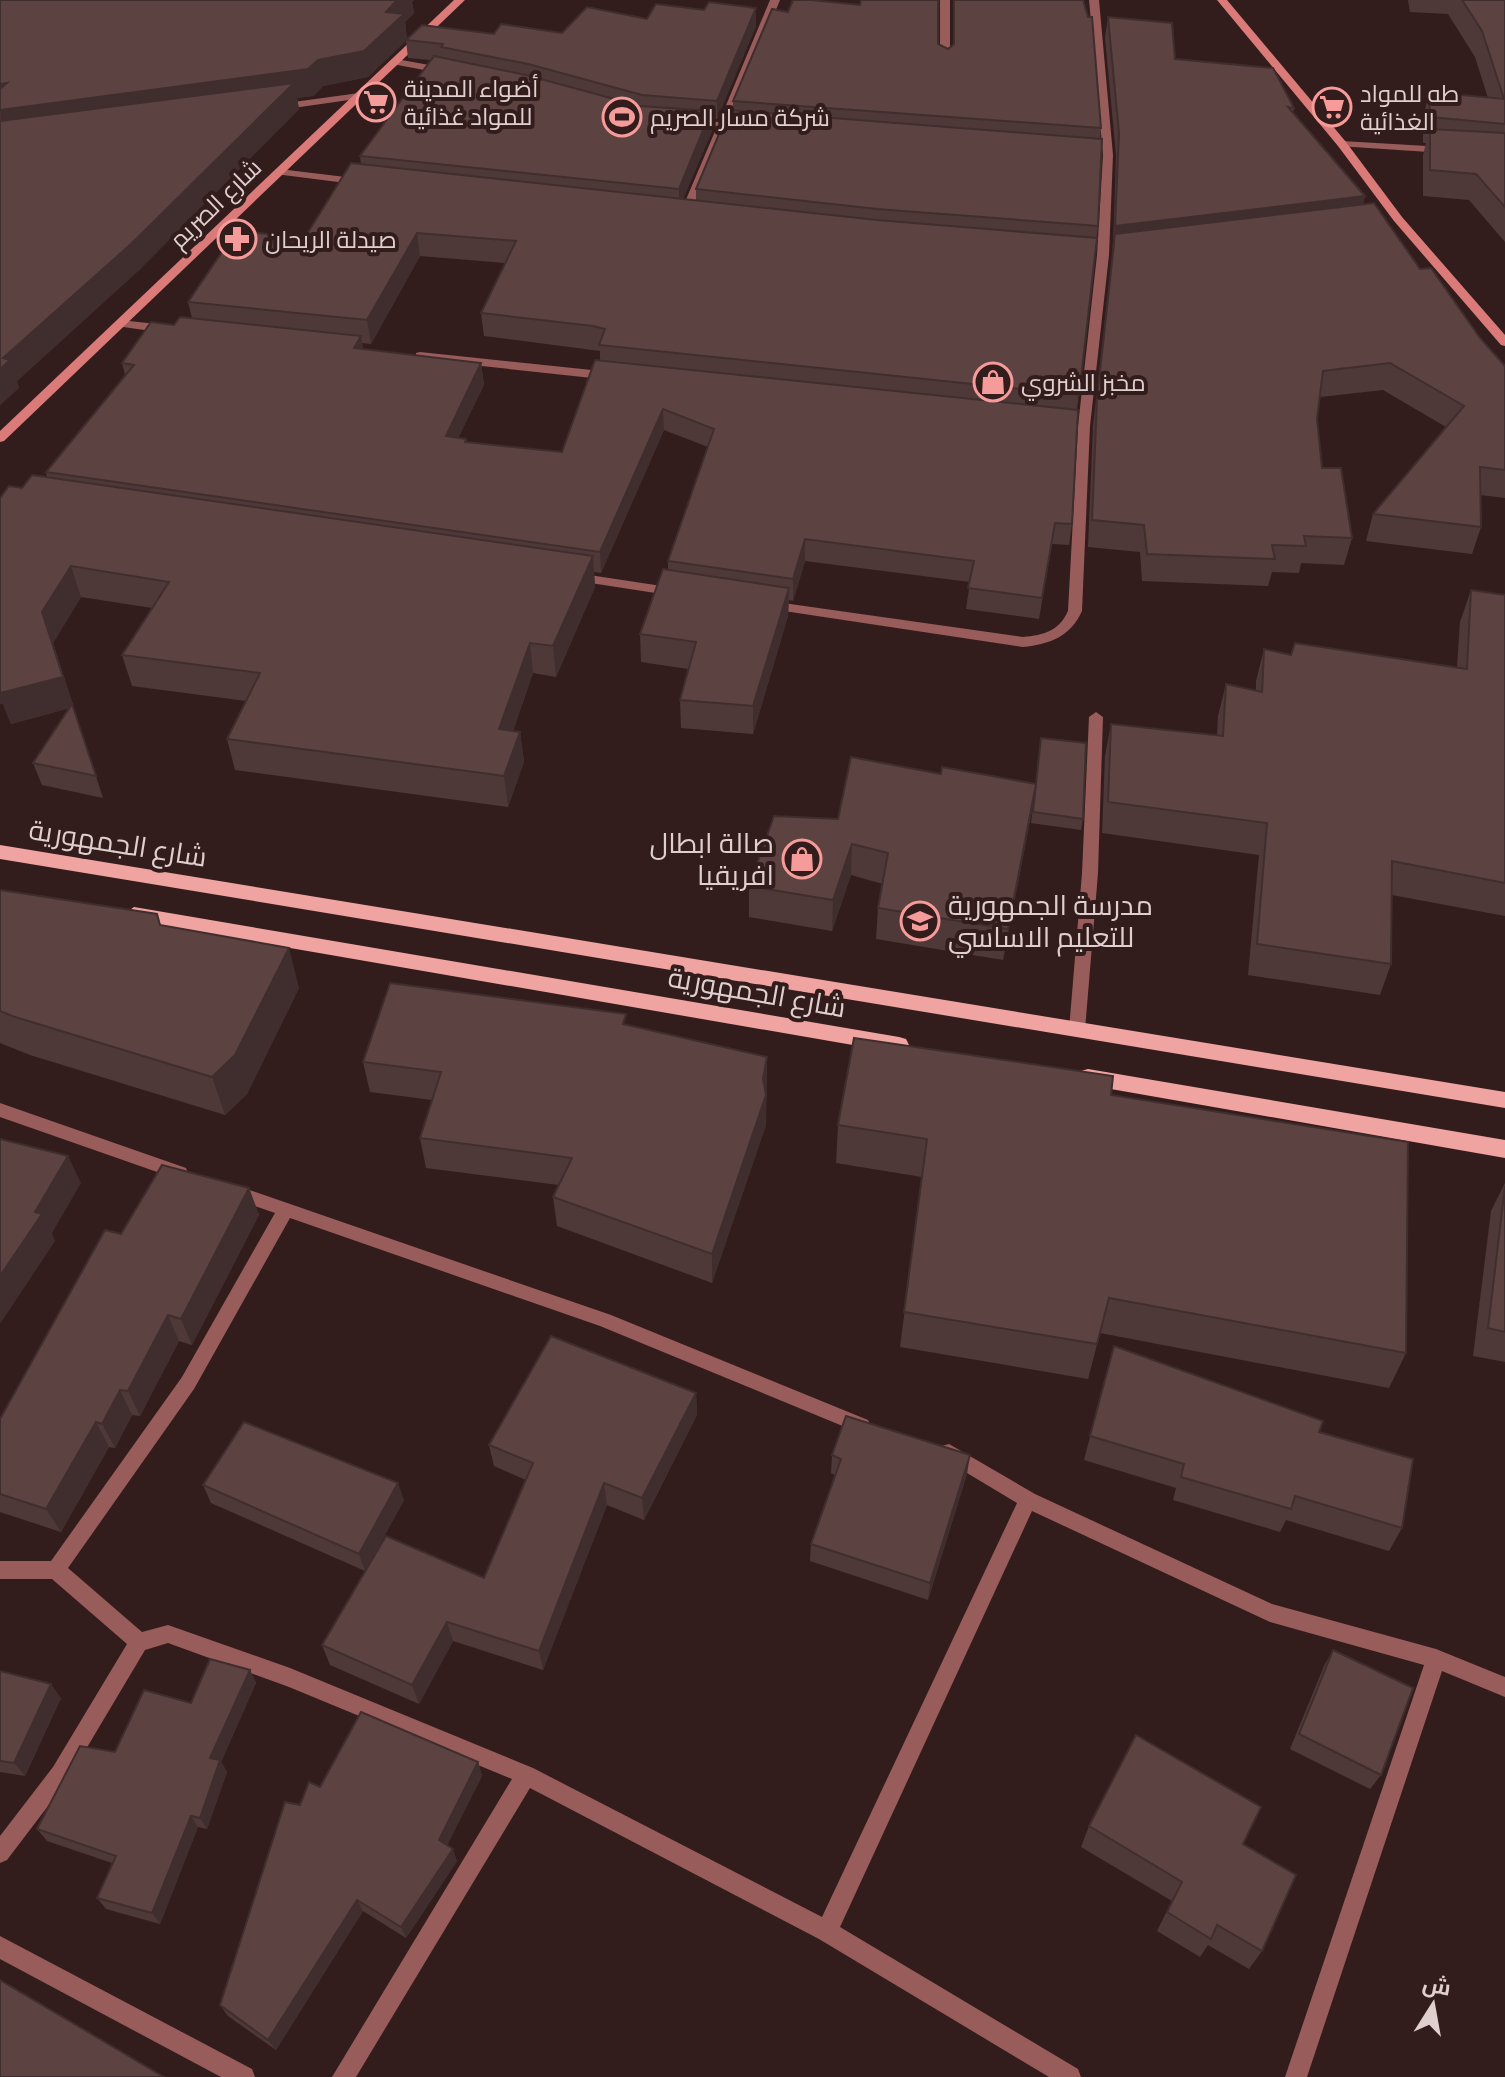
<svg xmlns="http://www.w3.org/2000/svg" width="1505" height="2077" font-family="'Archivo Narrow',Cairo,sans-serif">
<rect width="100%" height="100%" fill="#331d1c"/>
<g fill="none" stroke-linecap="round" stroke-linejoin="round">
<path fill="#985c5a" fill-rule="evenodd" d="M1096,712L1103,717L1098,873L1085,1030L1083,1034H1071L1069,1030L1082,873L1089,717Z"/>
<g fill="#985c5a" fill-rule="evenodd">
<path d="M770,0H780L729,123L749,128L744,131L726,129L691,216L681,218L679,216L716,129L691,126L686,123L691,120L719,122Z"/>
<path d="M940,0H950V63L945,66L940,63Z"/>
<path d="M1089,0H1099L1113,155L1109,255L1090,426L1082,611C1070,637 1050,644 1023,647L764,608V602L769,601L1023,637C1044,635 1059,631 1068,611L1078,426L1097,255L1103,155Z"/>
<path d="M396,59L446,68L451,71L446,74L392,64L391,62Z"/>
<path d="M359,93L364,96L363,98L279,110L274,107L279,104Z"/>
<path d="M1342,141L1444,147L1449,150L1444,153L1338,146L1337,144Z"/>
<path d="M279,169L362,179L367,182L362,185L275,174V170Z"/>
<path d="M120,320L166,325L172,329L166,333L116,326L114,324Z"/>
<path d="M420,352L611,372L617,376L611,380L416,359V353Z"/>
<path d="M576,573L675,588L682,592L675,596L571,580V574Z"/>
<path d="M0,1103L186,1168L188,1173L186,1178L180,1180L0,1117Z"/>
<path d="M232,1184L611,1315L868,1420L871,1426L868,1432L862,1434L600,1326L290,1218L194,1389L68,1568L142,1632L168,1625L290,1668L533,1768L822,1917L1017,1503L942,1458L940,1452L942,1446L949,1444L1035,1494L1272,1604L1436,1649L1505,1677V1697L1442,1671L1307,2077H1285L1424,1665L1270,1622L1032,1511L840,1927L1078,2069L1081,2077H1049L819,1939L530,1788L356,2077H332L512,1779L289,1687L168,1643L145,1650L67,1781L7,1860L0,1863V1836L53,1767L127,1644L52,1579H0V1561H51L182,1377L275,1213L226,1196L224,1191L226,1186Z"/>
<path d="M0,1936L252,2069L255,2077H221L0,1959Z"/>
</g>
<g fill="#da7a79" fill-rule="evenodd">
<path d="M454,0H465L4,441L0,442V431Z"/>
<path d="M1217,0H1227L1346,142L1402,217L1505,335V346L1501,345L1394,221L1338,146Z"/>
</g>
<g fill="#f0a4a2" fill-rule="evenodd">
<path d="M0,845L1505,1092V1108L0,859Z"/>
<path d="M134,907L899,1037L906,1039L909,1045L906,1051L899,1053L134,921L124,914Z"/>
<path d="M1088,1069L1505,1140V1158L1088,1085L1081,1083L1078,1077L1081,1071Z"/>
</g>
</g>
<g fill="#4f3938" fill-rule="evenodd">
<path d="M0,0H414L412,2L414,13L405,22L407,40L494,34L562,33L704,10L756,8V26L717,119L711,118L712,131L683,199L696,201V189L733,111V101L938,44L948,49L953,45V0H1083L1101,128L1100,139L1098,226L1077,410L1072,524L1069,545L1052,544L1039,619L966,609L970,582L805,561L793,601L789,600L788,616L753,734L681,728L680,700L688,669L641,662L640,634L668,570V561L708,447L664,430L601,573L594,572L595,587L556,677L533,673L513,731L520,732L524,762L508,807L235,770L227,739L246,701L132,686L122,655L152,608L81,597L53,643L103,798L42,785L33,763L70,708L11,724L3,704L22,488L47,478L46,472L125,375L122,363L174,325L192,318L188,302L304,239L361,165L360,156L430,60L408,58L406,41L368,77L323,86L313,96L297,98L299,109L138,271L17,381L19,388L0,405ZM420,256L505,263L481,313L484,336L600,351V361L562,452L467,442L466,439L458,438L484,385L481,363L363,349L362,343L371,344Z"/>
<path d="M1408,0H1505V242L1469,200L1423,196V155L1426,143H1423V118L1429,92L1488,98L1475,57L1448,14L1410,12Z"/>
<path d="M1108,17L1175,59L1294,108L1293,113L1365,196L1363,204L1505,366V498L1480,495L1481,527L1472,554L1366,541L1373,514L1446,427L1383,390L1320,397L1317,419L1322,468L1352,538L1344,565L1301,563L1299,573L1272,572L1268,586L1142,581L1140,552L1088,547L1093,426L1113,248L1116,155L1105,38Z"/>
<path d="M1471,590L1505,595V916L1392,895L1391,964L1380,995L1248,975L1259,855L1102,833L1105,756L1111,724L1217,735L1218,716L1226,684L1256,691V681L1264,649L1291,655L1457,667L1460,622Z"/>
<path d="M1041,738L1086,743L1083,819L1081,830L1031,823L1034,800L1003,960L876,939L878,908L883,884L851,875L832,931L749,917V886L774,816L838,819L851,757L941,774L942,767L1036,784Z"/>
<path d="M0,890L157,914L161,926L299,988L247,1094L225,1115L30,1055L0,1043Z"/>
<path d="M626,1025L767,1057L766,1125L712,1283L557,1226L553,1197L559,1185L426,1168L420,1138L432,1100L370,1092L363,1062Z"/>
<path d="M1111,1095L1406,1353L1389,1388L1100,1333L1088,1379L900,1347L922,1177L836,1163L838,1125Z"/>
<path d="M1505,1183V1362L1473,1356L1491,1211Z"/>
<path d="M249,1188L259,1215L192,1345L179,1341L140,1416L132,1415L115,1448L109,1447L61,1532L0,1512V1419L121,1234Z"/>
<path d="M1114,1346L1319,1432L1402,1528L1389,1551L1286,1520L1280,1532L1173,1500L1176,1488L1084,1460Z"/>
<path d="M696,1393L697,1415L644,1520L607,1505L543,1670L453,1641L419,1704L330,1665L322,1645L484,1578L526,1480L494,1466L489,1445Z"/>
<path d="M832,1455L967,1474L928,1600L810,1561L811,1544L835,1475L831,1473Z"/>
<path d="M203,1485L404,1500L365,1571L211,1503Z"/>
<path d="M1333,1650L1381,1775L1370,1789L1290,1749L1324,1666Z"/>
<path d="M250,1670L256,1683L221,1762L227,1772L207,1829L198,1827L160,1924L106,1909L97,1898L112,1863L47,1841L37,1829L115,1752L191,1703Z"/>
<path d="M0,1671L61,1698L25,1776L0,1772Z"/>
<path d="M478,1762L482,1776L447,1845L457,1861L406,1938L363,1911L276,2050L228,2016L220,2005L300,1805L320,1787Z"/>
<path d="M1089,1826L1243,1844L1262,1951L1249,1969L1208,1945L1200,1957L1157,1931L1172,1901L1081,1847Z"/>
</g>
<g fill="#402e2e">
<path d="M397,0H414L412,2L414,13L405,22L407,40L368,77L323,86L313,96L297,98L299,109L138,271L17,381L19,388L0,405V369L3,358L0,84L318,60L386,12Z"/>
<path d="M756,8V26L717,119V101Z"/>
<path d="M711,111L712,131L679,209V189Z"/>
<path d="M1365,196L1359,218L1112,248L1115,226Z"/>
<path d="M417,233L420,256L371,344L367,320Z"/>
<path d="M361,336L364,357L354,348Z"/>
<path d="M481,363L484,385L449,457L446,436Z"/>
<path d="M663,409L664,430L601,573L600,552Z"/>
<path d="M805,539V561L793,601V579Z"/>
<path d="M593,556L595,587L556,677L553,646Z"/>
<path d="M71,566L81,597L53,643L103,798L73,707L11,724L3,704H0V690L42,612Z"/>
<path d="M789,588L788,616L753,734V706Z"/>
<path d="M530,643L533,673L503,759L499,729Z"/>
<path d="M520,732L524,762L508,807L504,776Z"/>
<path d="M1036,784L1031,816L1003,960L1008,929Z"/>
<path d="M852,844L851,875L832,931L833,900Z"/>
<path d="M289,948L299,988L247,1094L225,1115L212,1077Z"/>
<path d="M767,1057L766,1088L763,1103L766,1095V1125L712,1283V1254L763,1078Z"/>
<path d="M68,1156L81,1183L52,1233L55,1241L0,1324V1276L35,1212Z"/>
<path d="M249,1188L259,1215L192,1345L181,1319Z"/>
<path d="M168,1315L179,1341L140,1416L128,1391Z"/>
<path d="M120,1390L132,1415L115,1448L102,1424Z"/>
<path d="M696,1393L697,1415L644,1520L642,1498Z"/>
<path d="M96,1422L109,1447L61,1532L46,1509Z"/>
<path d="M970,1455L967,1474L928,1600L930,1583Z"/>
<path d="M398,1483L404,1500L365,1571L359,1554Z"/>
<path d="M604,1483L607,1505L543,1670L539,1651Z"/>
<path d="M447,1622L453,1641L419,1704L412,1685Z"/>
<path d="M250,1670L256,1683L221,1762L227,1772L207,1829L200,1818L210,1758Z"/>
<path d="M51,1684L61,1698L25,1776L14,1763Z"/>
<path d="M478,1762L482,1776L443,1853L439,1840Z"/>
<path d="M191,1816L198,1827L160,1924L152,1913Z"/>
<path d="M453,1849L457,1861L406,1938L401,1927Z"/>
<path d="M357,1900L363,1911L276,2050L268,2040Z"/>
</g>
<g fill="#5c4241" stroke="#402e2e" stroke-width="2">
<path d="M0,0H397L386,12L404,14L364,51L318,60L308,69L0,110V89L7,83L0,84Z"/>
<path d="M793,0H811L860,5L861,0H938V44L948,49L954,44V0H1083L1088,17H1092L1101,128L733,101L772,9L788,12Z"/>
<path d="M1462,0H1505V124L1430,117L1429,92L1504,99L1482,31Z"/>
<path d="M709,2L756,8L717,101L642,95L528,64L441,47L443,44L406,40L422,25L494,34L501,24L562,33L587,7L647,19L656,4L704,10Z"/>
<path d="M1108,17L1172,23L1175,59L1273,68L1294,108L1288,107L1365,196L1115,226L1119,133Z"/>
<path d="M434,56L526,75L640,106L711,111L679,189L360,156Z"/>
<path d="M294,83L131,244L3,358L10,360L0,369V121Z"/>
<path d="M729,110L1102,139L1098,226L877,209L696,189Z"/>
<path d="M1430,129L1505,133V207L1476,174L1430,170Z"/>
<path d="M351,163L877,220L1097,238L1079,395L599,345L605,329L593,326L481,313L516,241L417,233L367,320L188,302L237,230L304,239Z"/>
<path d="M1374,203L1420,269L1431,268L1480,338L1505,366V470L1480,467L1481,527L1373,514L1464,406L1390,363L1323,371L1317,419L1322,468H1341L1352,538L1304,536L1306,546L1272,545L1275,559L1147,554L1144,525L1092,520L1097,399L1115,234Z"/>
<path d="M180,317L361,336L354,348L481,363L446,436L466,439L465,442L562,452L595,360L1078,410L1072,524L1055,523L1042,598L968,588L974,561L805,539L793,579L668,561L714,429L663,409L600,552L46,472L134,365L122,363L151,322L174,325Z"/>
<path d="M32,475L593,556L553,646L530,643L499,729L520,732L504,776L227,739L260,673L122,655L169,582L71,566L42,612L63,677L0,693V498L9,486L22,488Z"/>
<path d="M663,569L789,588L753,706L680,700L696,642L640,634Z"/>
<path d="M1471,590L1505,595V883L1392,861L1391,964L1257,944L1267,823L1108,802L1111,724L1223,736L1226,684L1262,692L1264,649L1291,655L1295,643L1467,669Z"/>
<path d="M72,704L96,776L33,763Z"/>
<path d="M1041,738L1086,743L1083,819L1033,812Z"/>
<path d="M851,757L941,774L942,767L1036,784L1008,929L878,908L888,853L852,844L833,900L749,886L774,816L838,819Z"/>
<path d="M0,890L157,914L160,925L289,948L235,1055L212,1077L12,1016L0,1011Z"/>
<path d="M390,983L626,1014L623,1024L767,1057L763,1078L766,1095L712,1254L553,1197L572,1158L420,1138L441,1072L363,1062Z"/>
<path d="M854,1038L1113,1076L1111,1095L1408,1142L1406,1353L1109,1298L1097,1344L904,1312L927,1139L838,1125Z"/>
<path d="M0,1139L68,1156L35,1212L42,1214L0,1276Z"/>
<path d="M162,1165L249,1188L181,1319L168,1315L128,1391L120,1390L102,1424L96,1422L46,1509L0,1494V1419L105,1230L121,1234Z"/>
<path d="M1505,1186V1332L1488,1328Z"/>
<path d="M551,1336L696,1393L642,1498L604,1483L539,1651L447,1622L412,1685L322,1645L386,1536L484,1578L533,1463L489,1445Z"/>
<path d="M1114,1346L1323,1421L1319,1432L1413,1459L1402,1528L1295,1496L1291,1509L1181,1477L1184,1464L1090,1436Z"/>
<path d="M846,1416L970,1455L930,1583L811,1544L841,1459L832,1455Z"/>
<path d="M244,1422L398,1483L359,1554L203,1485Z"/>
<path d="M1333,1650L1413,1688L1381,1775L1299,1734Z"/>
<path d="M210,1659L250,1670L210,1758L220,1760L200,1818L191,1816L152,1913L97,1898L116,1856L37,1829L80,1746L115,1752L144,1690L191,1703Z"/>
<path d="M0,1671L51,1684L14,1763L0,1761Z"/>
<path d="M361,1712L478,1762L439,1840L453,1849L401,1927L357,1900L268,2040L220,2005L285,1802L300,1805L309,1782L320,1787Z"/>
<path d="M1136,1735L1261,1807L1243,1844L1296,1875L1262,1951L1217,1925L1211,1939L1167,1912L1182,1882L1089,1826Z"/>
<path d="M0,1980L164,2077H0Z"/>
</g>
<defs>
<g id="supermarket-ring" transform="scale(2)"><circle r="9.5" fill="#331d1c" stroke="#f59b99" stroke-width="1.5"/><path d="M-6-5.5h2.5l.6 2H6L4.5 2H-2.5L-4.4-4H-6ZM-1.5 3.2a1.3 1.3 0 1 0 .1 0ZM3 3.2a1.3 1.3 0 1 0 .1 0Z" fill="#f59b99"/></g>
<g id="stadium-ring" transform="scale(2)"><circle r="9.5" fill="#331d1c" stroke="#f59b99" stroke-width="1.5"/><path d="M0-5a6.5 5 0 1 0 0 10a6.5 5 0 1 0 0-10ZM-3.5-1.8h7v3.6h-7Z" fill="#f59b99"/></g>
<g id="pharmacy-ring" transform="scale(2)"><circle r="9.5" fill="#331d1c" stroke="#f59b99" stroke-width="1.5"/><path d="M-2-6h4v4h4v4h-4v4h-4v-4h-4v-4h4Z" fill="#f59b99"/></g>
<g id="shop-ring" transform="scale(2)"><circle r="9.5" fill="#331d1c" stroke="#f59b99" stroke-width="1.5"/><path d="M-5-2.5h2.3a2.7 3.5 0 0 1 5.4 0H5L5.5 6h-11ZM-1.5-2.5h3a1.5 2.3 0 0 0-3 0Z" fill="#f59b99"/></g>
<g id="school-ring" transform="scale(2)"><circle r="9.5" fill="#331d1c" stroke="#f59b99" stroke-width="1.5"/><path d="M0-5L7-2L0 1L-7-2ZM-4 1L0 2.5L4 1V4Q0 6-4 4Z" fill="#f59b99"/></g>
</defs>
<g fill-rule="evenodd">
<use href="#supermarket-ring" x="376" y="102"/>
<use href="#supermarket-ring" x="1332" y="107"/>
<use href="#stadium-ring" x="622" y="117"/>
<use href="#pharmacy-ring" x="237" y="239"/>
<use href="#shop-ring" x="993" y="382"/>
<use href="#shop-ring" x="802" y="859"/>
<use href="#school-ring" x="920" y="921"/>
</g>
<g text-anchor="middle" dominant-baseline="central" stroke-width="8" stroke-linejoin="round" paint-order="stroke">
<g font-size="24" fill="#dfcfce" stroke="#331d1c" text-anchor="start">
<text x="404" y="88">أضواء المدينة<tspan x="404" dy="28">للمواد غذائية</tspan></text>
<text x="1360" y="93">طه للمواد<tspan x="1360" dy="28">الغذائية</tspan></text>
<text x="650" y="117">شركة مسار الصريم</text>
<text x="265" y="239">صيدلة الريحان</text>
<text x="1021" y="382">مخبز الشروي</text>
</g>
<g font-size="24" fill="#dfcfce" stroke="#331d1c">
<text transform="translate(215 203) rotate(-44)">شارع الصريم</text>
</g>
<g font-size="28" fill="#dfcfce" stroke="#331d1c">
<text transform="translate(118 843) rotate(9)">شارع الجمهورية</text>
<text transform="translate(757 992) rotate(10)">شارع الجمهورية</text>
</g>
<g font-size="28" fill="#dfcfce" stroke="#331d1c" text-anchor="end">
<text x="774" y="843">صالة ابطال<tspan x="774" dy="32">افريقيا</tspan></text>
<text x="948" y="905" text-anchor="start">مدرسة الجمهورية<tspan x="948" dy="32">للتعليم الاساسي</tspan></text>
</g>
</g>
<g transform="translate(1433 2005) rotate(11)" stroke="#331d1c" stroke-width="6" paint-order="stroke">
<path d="M0-6L14 30L0 20L-14 30Z" fill="#dfcfce"/>
<text y="-12" font-size="22" font-weight="bold" text-anchor="middle" fill="#dfcfce">ش</text>
</g>
</svg>
